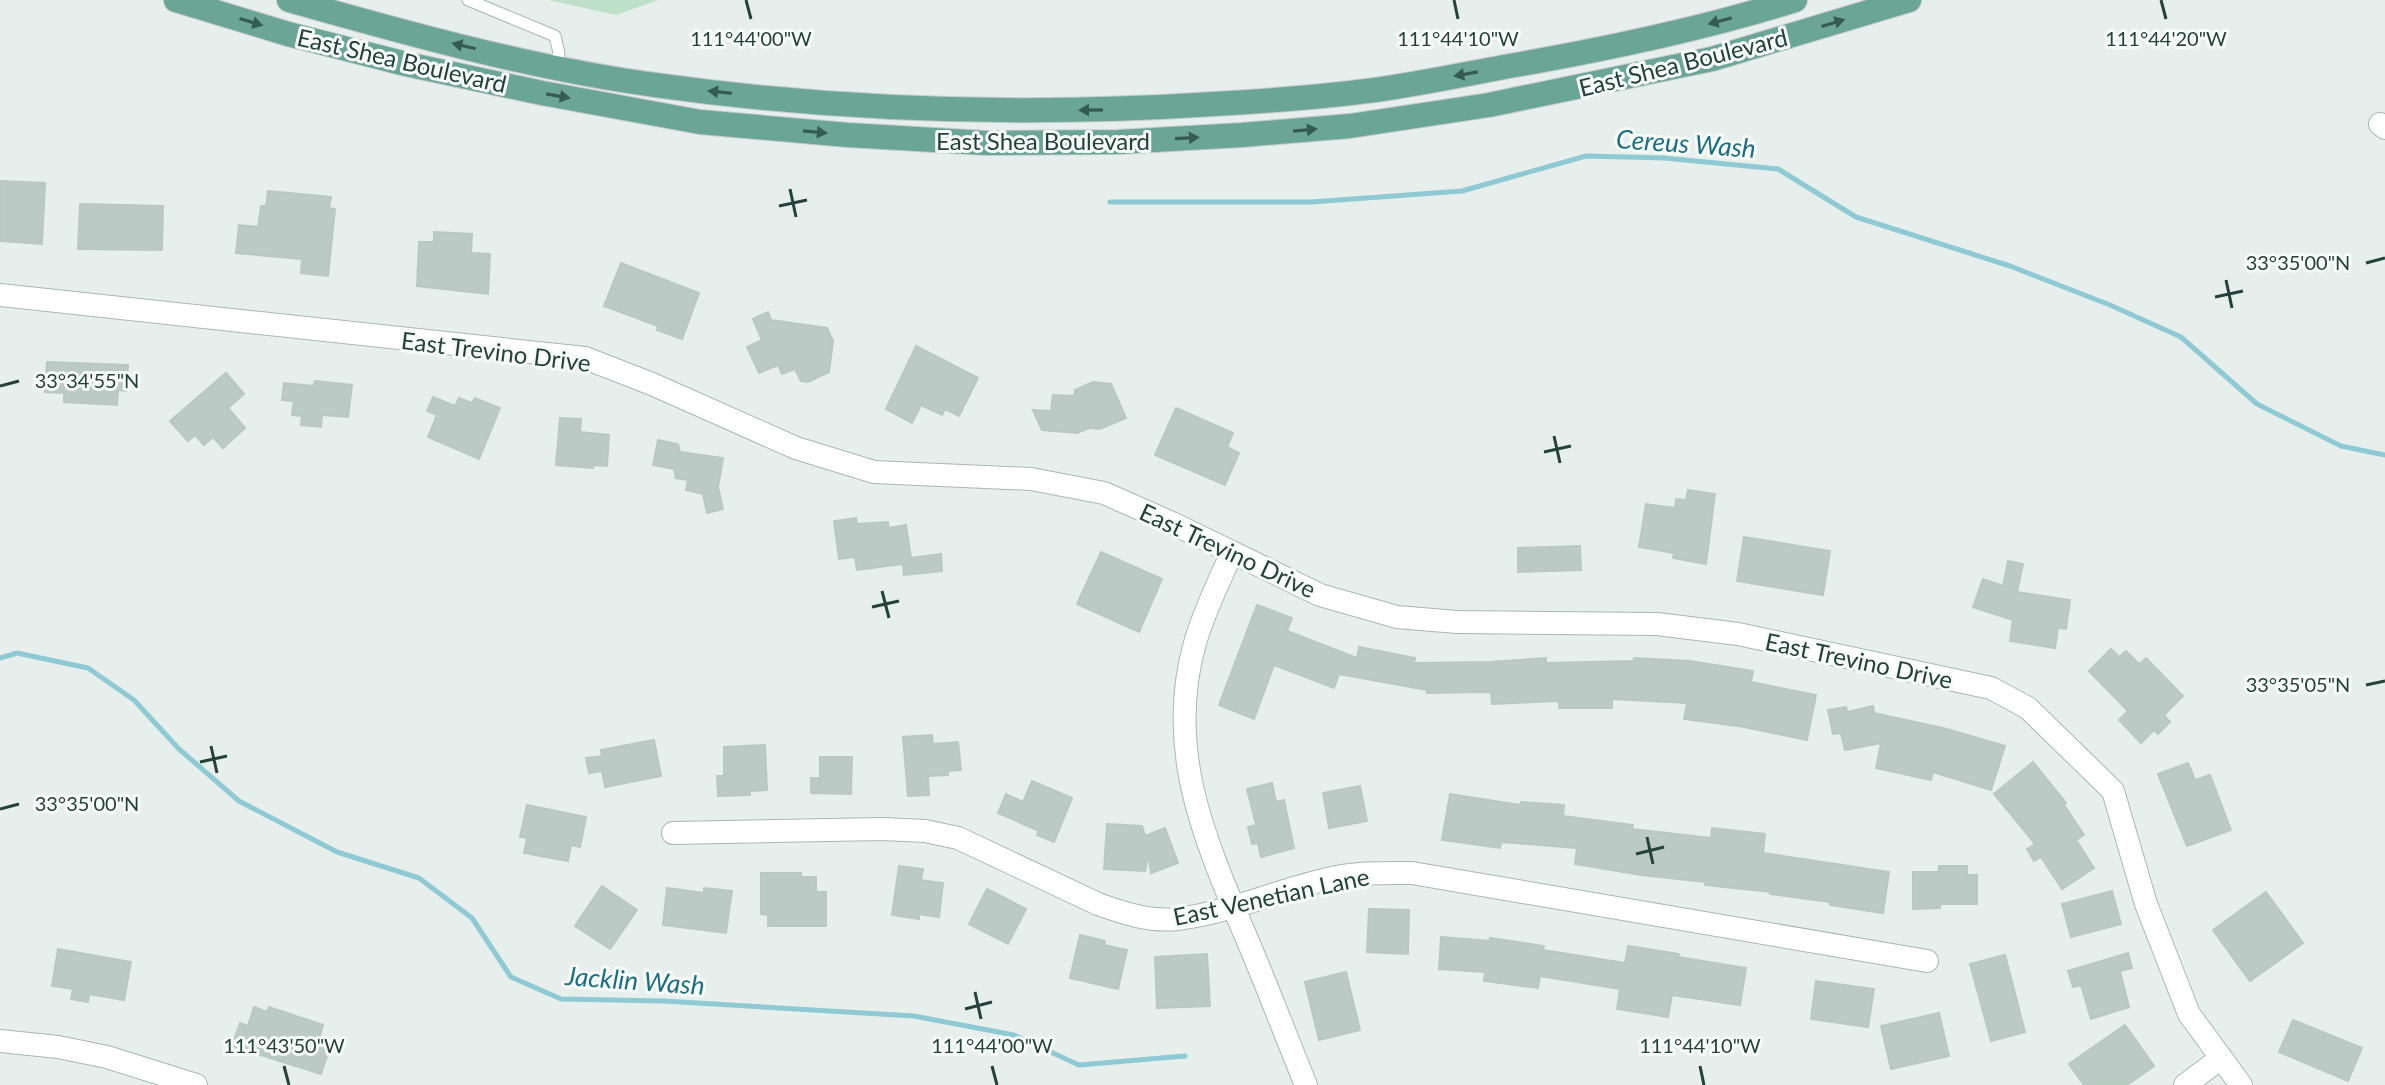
<svg xmlns="http://www.w3.org/2000/svg" width="2385" height="1085" font-family="Lato,sans-serif">
<rect width="100%" height="100%" fill="#e6efeb"/>
<path fill="#bfe0c8" d="M548,0H658L616,15Z"/>
<g fill="none" stroke-linecap="round" stroke-linejoin="round">
<g stroke="#8ec9d4" stroke-width="5">
<path d="M1110,202H1311L1462,191L1586,156L1664,158L1778,169L1856,217L2010,266L2110,305L2181,337L2257,404L2341,446L2385,455"/>
<path d="M0,658L17,653L88,668L134,700L179,749L239,801L337,852L419,878L472,918L511,977L561,999L664,1001L914,1016L1014,1035L1079,1065L1185,1056"/>
</g>
</g>
<g fill="#bbcac4" stroke="#b8c9c2" stroke-width="2">
<path d="M0,181L45,183L42,244L0,241Z"/>
<path d="M268,191L331,197L329,208L335,209L328,276L301,273L302,259L236,253L239,225L258,227L261,206H266Z"/>
<path d="M80,204L163,206L162,250L78,249Z"/>
<path d="M434,232L472,234L471,253L490,254L488,294L417,286L419,242H434Z"/>
<path d="M621,263L699,293L682,339L657,330L658,326L604,306Z"/>
<path d="M768,312L771,320L827,328L833,341L829,372L808,382L801,381L795,369L782,374L778,365L759,373L747,347L762,340L753,319Z"/>
<path d="M916,346L978,378L959,416L945,409L942,415L921,405L912,423L886,409Z"/>
<path d="M47,362L128,365L126,391L118,390L117,405L64,402V393L45,392Z"/>
<path d="M226,373L244,394L228,408L245,428L223,448L213,437L204,445L195,435L188,441L170,421Z"/>
<path d="M315,381L352,385L348,417L322,415L321,427L301,425L302,416L292,415L294,401L282,400L284,383L314,386Z"/>
<path d="M1093,382L1111,384L1126,418L1100,429L1089,428L1077,433L1042,430L1033,410L1051,411L1053,395L1074,396L1075,390Z"/>
<path d="M433,397L455,406L459,398L472,403L475,398L500,408L479,459L428,437L437,415L427,411Z"/>
<path d="M1176,408L1233,433L1227,447L1239,453L1225,485L1155,455Z"/>
<path d="M560,418L581,419L580,432L609,435L607,466L593,465V468L556,465Z"/>
<path d="M658,440L678,444L680,452L723,458L718,487L723,509L707,513L703,494L686,490L688,480L676,478L674,469L653,465Z"/>
<path d="M1688,490L1715,494L1706,564L1673,558L1674,553L1639,547L1646,504L1675,508L1676,499L1686,500Z"/>
<path d="M856,518L857,524L888,522L889,528L906,525L911,558L941,554L942,571L904,575L903,564L857,570L855,557L839,559L834,521Z"/>
<path d="M1744,537L1830,551L1823,595L1737,581Z"/>
<path d="M1580,546L1581,570L1518,572V548Z"/>
<path d="M1101,552L1162,579L1139,632L1077,604Z"/>
<path d="M2008,561L2023,564L2017,592L2070,600L2066,629L2058,628L2055,648L2010,641L2013,620L1973,607L1983,579L2003,586Z"/>
<path d="M1257,605L1292,618L1287,631L1357,658L1359,647L1415,658L1414,663L1490,662L1546,658V663L1634,661V658L1690,661L1753,671L1751,682L1816,695L1807,740L1744,727L1684,719L1687,703L1612,699V708H1559V701L1492,704L1491,692L1427,693V690L1339,674L1334,688L1274,665L1254,719L1219,705Z"/>
<path d="M2111,649L2119,657L2126,651L2139,664L2146,658L2183,696L2164,715L2170,722L2158,734L2154,730L2141,743L2119,720L2128,711L2089,671Z"/>
<path d="M1873,706L1874,713L1947,729L2005,746L1991,790L1933,772L1931,780L1876,768L1881,743L1845,750L1841,733L1833,734L1828,710L1846,707L1847,712Z"/>
<path d="M932,735L933,744L958,742L961,770L948,771V775L928,776L929,795L908,796L903,737Z"/>
<path d="M654,740L661,776L605,787L602,771L589,773L586,758L602,756L601,750Z"/>
<path d="M765,745L767,790L750,791V795L718,796L717,776H724V747Z"/>
<path d="M820,757H852L851,794L811,793V778H820Z"/>
<path d="M2033,762L2066,803L2064,805L2084,835L2076,840L2094,868L2062,889L2041,857L2034,861L2027,849L2035,844L1994,794Z"/>
<path d="M2188,763L2195,780L2210,775L2231,830L2187,846L2158,774Z"/>
<path d="M1032,781L1072,798L1054,842L1037,835L1039,831L998,813L1006,794L1023,802Z"/>
<path d="M1272,783L1276,802L1284,800L1294,848L1261,857L1258,843L1252,844L1248,827L1256,825L1247,789Z"/>
<path d="M1360,786L1367,821L1329,828L1323,793Z"/>
<path d="M1450,794L1520,805L1521,802L1564,805L1563,816L1633,825L1632,829L1711,838L1712,828L1765,834L1763,853L1889,872L1883,913L1830,905V902L1770,894L1771,892L1705,885L1706,882L1641,875L1575,864L1577,848L1501,842L1500,848L1442,840Z"/>
<path d="M527,805L586,817L580,847L571,845L568,861L524,853L527,838L520,837Z"/>
<path d="M1107,824L1142,826L1145,836L1165,828L1178,863L1151,873L1149,854L1145,871L1104,869Z"/>
<path d="M899,866L923,869L921,880L943,883L939,917L919,914V919L892,915Z"/>
<path d="M1939,866H1967V875H1977V904H1940V908L1913,909V872H1939Z"/>
<path d="M761,873H801V877H816V892H826V926H768V915L761,914Z"/>
<path d="M602,886L637,910L610,949L575,926Z"/>
<path d="M667,888L704,893V888L732,891L726,933L663,925Z"/>
<path d="M987,889L1026,909L1008,944L969,924Z"/>
<path d="M2112,891L2121,924L2071,937L2062,904Z"/>
<path d="M2266,892L2303,943L2250,981L2213,930Z"/>
<path d="M1369,909L1409,910L1408,954L1367,952Z"/>
<path d="M1080,935L1105,941L1104,945L1127,950L1118,989L1070,978Z"/>
<path d="M1441,937L1490,941V938L1544,946L1543,950L1625,963L1628,946L1679,954L1678,957L1746,968L1740,1005L1672,995L1668,1017L1617,1009L1620,989L1540,976L1538,988L1484,981L1485,972L1439,969Z"/>
<path d="M58,949L131,962L124,1000L89,994L88,1002L71,999L73,989L52,986Z"/>
<path d="M2128,953L2132,968L2120,971L2129,1007L2091,1019L2081,985L2073,987L2068,971Z"/>
<path d="M1207,954L1210,1006L1157,1008L1155,957Z"/>
<path d="M2005,955L2025,1032L1991,1041L1970,964Z"/>
<path d="M1346,972L1360,1030L1319,1040L1305,982Z"/>
<path d="M1816,981L1874,989L1868,1027L1811,1019Z"/>
<path d="M254,1007L267,1012L269,1007L323,1025L318,1043L330,1047L321,1074L232,1046L240,1023L248,1026Z"/>
<path d="M1939,1013L1949,1056L1891,1069L1881,1026Z"/>
<path d="M2293,1020L2362,1048L2348,1081L2279,1052Z"/>
<path d="M2125,1025L2154,1066L2127,1085H2084L2069,1064Z"/>
</g>
<g fill="none" stroke-linecap="round" stroke-linejoin="round">
<g stroke="#a8b8b2" stroke-width="13">
<path id="service" d="M468,0L555,36L559,53L554,66"/>
</g>
<g stroke="#a8b8b2" stroke-width="24">
<g id="minor">
<path d="M2380,124L2385,128"/>
<path d="M0,295L585,358L652,384L796,448L874,472L1031,479L1104,493L1172,523L1320,595L1397,617L1457,622L1657,624L1738,634L1991,688L2028,708L2113,791L2146,904L2189,1014L2241,1085"/>
<path d="M1232,552C1219,582 1204,611 1195,643C1165,748 1204,838 1244,932C1266,983 1285,1034 1306,1085"/>
<path d="M673,833L882,829L925,831L958,838L1098,904C1123,913 1150,922 1177,919C1230,913 1280,889 1332,878C1358,872 1385,873 1412,873L1927,961"/>
<path d="M0,1041L58,1047L107,1057L196,1085"/>
<path d="M2185,1085L2221,1058"/>
</g>
</g>
<g stroke="#c2cac8" stroke-width="26">
<g id="primary">
<path d="M176,0L288,34L406,64L542,93L700,122L848,135L986,143L1118,142L1242,135L1350,126L1489,105L1712,59L1909,0"/>
<path d="M289,0C409,34 531,68 655,85C841,111 1028,116 1214,104C1268,101 1322,97 1375,90C1418,84 1461,75 1504,67C1602,50 1700,30 1795,0"/>
</g>
</g>
<use href="#service" stroke="#fff" stroke-width="11"/>
<use href="#minor" stroke="#fff" stroke-width="22"/>
<use href="#primary" stroke="#6aa596" stroke-width="24"/>
</g>
<defs><path id="oneway-solid" d="M-6-.8H1V-3.2L6.5 0L1 3.2V.8H-6Z" transform="scale(2)"/></defs>
<g fill="#365b51">
<use href="#oneway-solid" transform="translate(1720 21) rotate(165)"/>
<use href="#oneway-solid" transform="translate(251 22) rotate(17)"/>
<use href="#oneway-solid" transform="translate(1833 23) rotate(-17)"/>
<use href="#oneway-solid" transform="translate(464 46) rotate(-167)"/>
<use href="#oneway-solid" transform="translate(1466 74) rotate(170)"/>
<use href="#oneway-solid" transform="translate(720 92) rotate(-174)"/>
<use href="#oneway-solid" transform="translate(558 96) rotate(10)"/>
<use href="#oneway-solid" transform="translate(1091 110) rotate(179)"/>
<use href="#oneway-solid" transform="translate(1305 130) rotate(-5)"/>
<use href="#oneway-solid" transform="translate(815 132) rotate(5)"/>
<use href="#oneway-solid" transform="translate(1187 138) rotate(-3)"/>
</g>
<path fill="none" stroke="#24423a" stroke-width="3" d="M746,0L751,19M1454,0L1458,19M2161,0L2166,19M790,189L796,217M779,206L807,200M2366,263L2385,258M2226,280L2232,308M2215,297L2243,291M0,386L19,381M1554,436L1560,463M1544,452L1571,446M882,591L889,618M872,607L899,601M2366,685L2385,681M211,746L217,773M200,762L227,756M0,809L19,804M1647,837L1653,864M1636,854L1664,847M975,992L981,1019M965,1009L992,1002M284,1066L289,1085M992,1066L997,1085M1700,1066L1704,1085"/>
<g text-anchor="middle" dominant-baseline="central" stroke-width="6" stroke-linejoin="round" paint-order="stroke">
<g font-size="24" fill="#24423a" stroke="#f7fbf9">
<text transform="translate(402 60) rotate(13)">East Shea Boulevard</text>
<text transform="translate(1683 62) rotate(-14)">East Shea Boulevard</text>
<text x="1043" y="140">East Shea Boulevard</text>
<text transform="translate(496 351) rotate(7)">East Trevino Drive</text>
<text transform="translate(1228 550) rotate(25)">East Trevino Drive</text>
<text transform="translate(1859 660) rotate(12)">East Trevino Drive</text>
<text transform="translate(1271 896) rotate(-12)">East Venetian Lane</text>
</g>
<g font-size="26" font-style="italic" fill="#1c6f80" stroke="#f7fbf9">
<text transform="translate(1686 143) rotate(4)">Cereus Wash</text>
<text transform="translate(635 980) rotate(4)">Jacklin Wash</text>
</g>
</g>
<g font-size="20" text-anchor="middle" fill="#24423a" stroke="#f7fbf9" stroke-width="6" stroke-linejoin="round" paint-order="stroke">
<text x="751" y="46">111°44'00"W</text>
<text x="1458" y="46">111°44'10"W</text>
<text x="2166" y="46">111°44'20"W</text>
<text x="2298" y="270">33°35'00"N</text>
<text x="87" y="388">33°34'55"N</text>
<text x="2298" y="692">33°35'05"N</text>
<text x="87" y="811">33°35'00"N</text>
<text x="284" y="1053">111°43'50"W</text>
<text x="992" y="1053">111°44'00"W</text>
<text x="1700" y="1053">111°44'10"W</text>
</g>
</svg>
